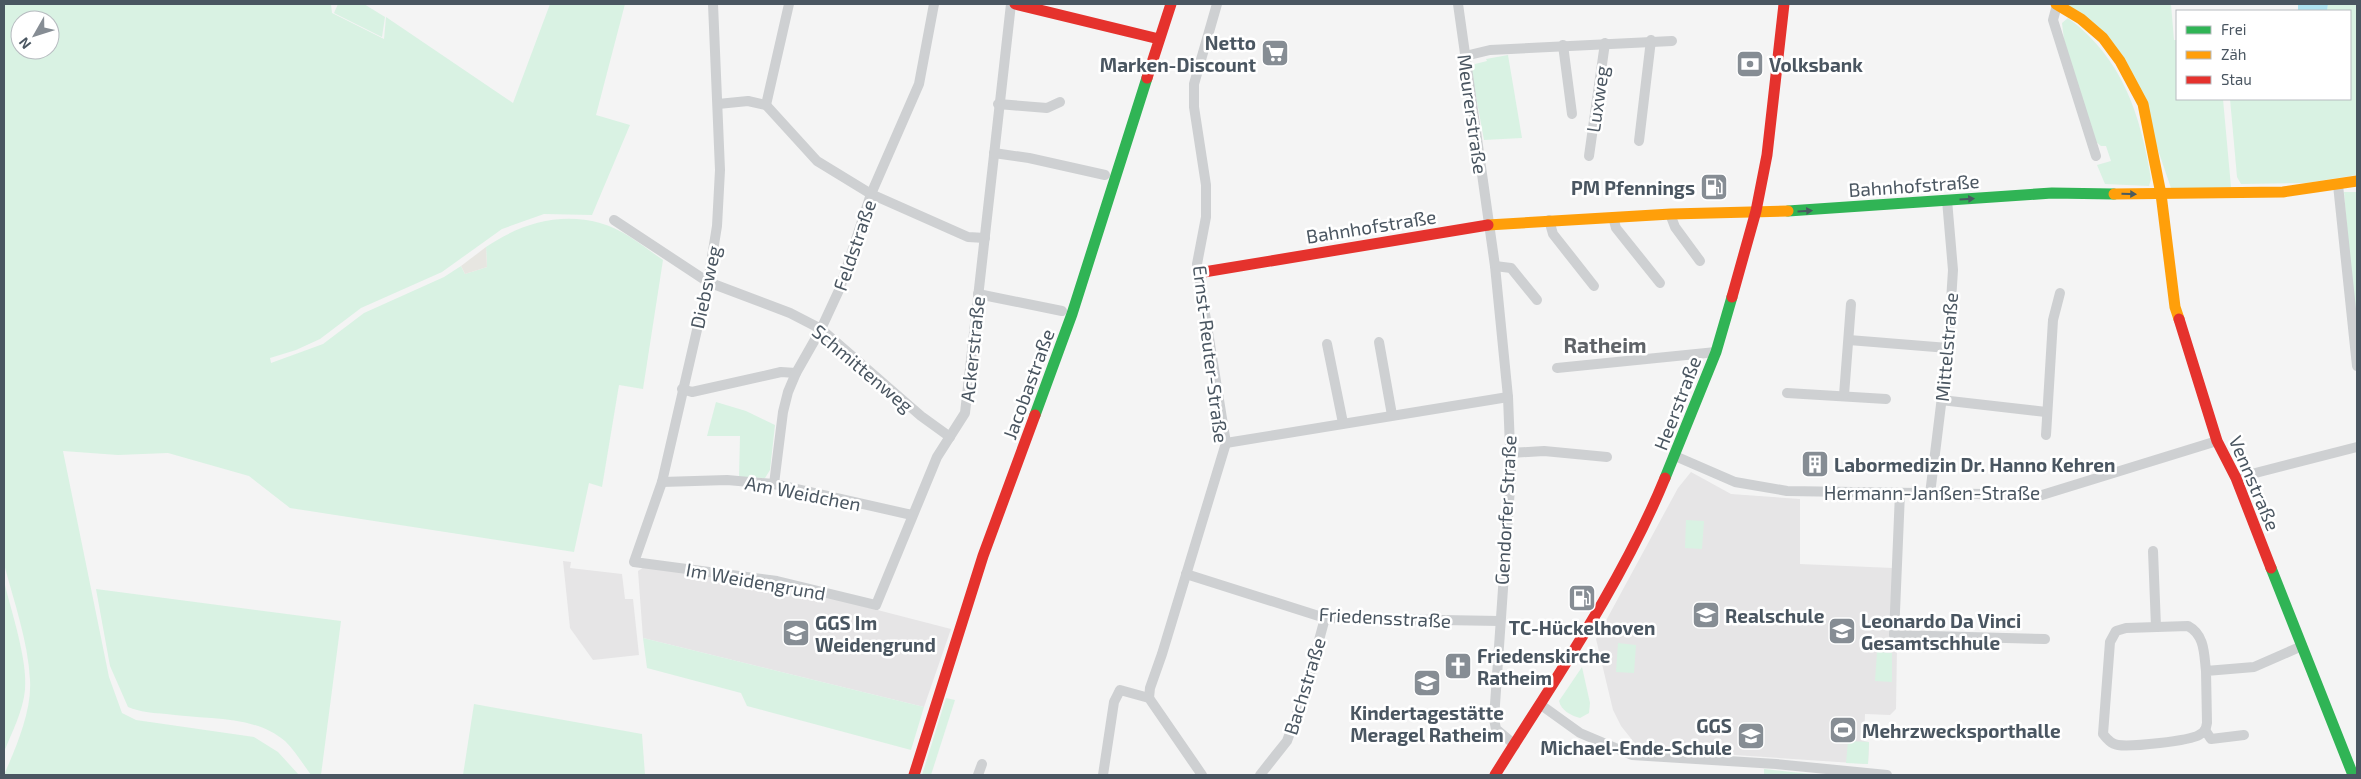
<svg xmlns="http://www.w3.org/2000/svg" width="2361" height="779" font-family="'Exo 2',sans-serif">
<rect width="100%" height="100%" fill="#f4f4f4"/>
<g fill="#e6e5e6">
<path d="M1691,472L1731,494L1800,499V564L1893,568L1892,640L1897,648L1896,709L1890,715L1865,714L1864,741L1869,742L1868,764L1676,751L1637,746L1621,726L1613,710L1596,639L1678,488Z"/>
<path d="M563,561L571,562L570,568L622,574L625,599H633L639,655L593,660L570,628Z"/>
<path d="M644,567L773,583L951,629L924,707L643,638L638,571Z"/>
</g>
<g fill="#d9f2e3" fill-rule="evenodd">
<path d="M4,4H331L332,13L384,39L386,17L513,103L550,4H625L596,115L630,125L592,215L544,214L502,229L442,272L361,308L320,339L296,350L270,358L271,363L323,344L364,313L444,277L461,266L465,274L487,267L486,247C520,224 559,212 600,223C623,229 644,247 663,260L643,389L619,385L602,487L589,483L574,552L290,508L249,476L168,453L118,455L63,451L109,677L122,713L136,720L254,737L278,752L299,775H4C16,747 32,711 30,680C28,641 14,602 4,564ZM20,20H50V50H20Z"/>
<path d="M338,4H364L385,17L382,37L334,13Z"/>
<path d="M2065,4H2171L2174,40H2177V99H2223L2231,187L2172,191L2133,77Z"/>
<path d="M2328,4H2357V175L2306,183L2241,184L2237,177L2230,99H2350V11H2327Z"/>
<path d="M2068,18C2123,59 2140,114 2151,179L2149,186L2105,184L2097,165L2111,161L2106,146H2101L2095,141L2064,40L2062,23Z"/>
<path d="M1508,55L1522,138L1484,140L1471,69L1475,64L1487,61L1486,59Z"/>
<path d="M2344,192H2357V350Z"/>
<path d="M716,402L746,411L775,425L770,470L765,478L739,477L740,436H707Z"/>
<path d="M1686,520L1704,521L1702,549L1685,548Z"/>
<path d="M4,581C11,611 28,660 25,690C23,711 12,732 4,752Z"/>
<path d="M96,589L341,621L321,775H311C303,764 295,751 285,741C253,714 206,720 166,714C153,713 140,712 128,707L110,666Z"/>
<path d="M643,638L924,707L911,750L747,706L741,693L647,668Z"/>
<path d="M1618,643L1636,645L1634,673L1616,672Z"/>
<path d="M1877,652L1892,653V682L1875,681Z"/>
<path d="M1582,667L1590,703L1589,713L1580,718C1571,716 1561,710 1559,701Z"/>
<path d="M946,698L955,700L931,775H922Z"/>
<path d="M474,704L642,734L645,775H463Z"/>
<path d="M1848,741L1869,742L1868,764L1846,763Z"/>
<path d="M1764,769L1818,775H1764Z"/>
</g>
<path fill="#e7e6e1" d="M486,247L487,267L465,274L461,266Z"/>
<path fill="#aee2f0" d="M2298,4H2328L2327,11H2298Z"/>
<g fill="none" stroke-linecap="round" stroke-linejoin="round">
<g stroke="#ced0d2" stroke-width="10">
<path d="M713,4L720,170L717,226L708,282L662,482L634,562L777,581L876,605L937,457L965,413L1011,4"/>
<path d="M1458,4L1495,266L1508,397L1511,473L1494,719L1496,729L1515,745"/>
<path d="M2057,5L2053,20L2096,156"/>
<path d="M1563,45L1572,114"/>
<path d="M1465,56L1490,50L1672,41"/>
<path d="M718,104L748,101L766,105L817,161L871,194L968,237L985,238"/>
<path d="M998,104L1047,108L1060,102"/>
<path d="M766,105L789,4"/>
<path d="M1639,141L1651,40"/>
<path d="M994,153L1029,158L1105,175"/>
<path d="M1589,156L1605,43"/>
<path d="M2338,185L2357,366"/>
<path d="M1670,214L1675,227L1700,261"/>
<path d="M1613,217L1616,228L1660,283"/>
<path d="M614,220L708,282L790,313L821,329L921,416L950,437"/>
<path d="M1549,220L1553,234L1594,286"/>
<path d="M1495,266L1511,268L1537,300"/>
<path d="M978,294L1062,311"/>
<path d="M1849,340L1948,348"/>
<path d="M1379,342L1392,415"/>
<path d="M1327,344L1343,423"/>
<path d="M1557,368L1716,352"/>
<path d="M682,389L692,392L781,372L796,373"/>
<path d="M1787,393L1886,399"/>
<path d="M1844,395L1851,304"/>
<path d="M1941,400L2046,412"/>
<path d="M2046,435L2053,320L2060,293"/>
<path d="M1226,443L1508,397"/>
<path d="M1510,453L1544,451L1607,457"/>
<path d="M1675,456L1735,482L1787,491L2042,495L2217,441"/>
<path d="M2236,478L2357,447"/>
<path d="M662,482L727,480L774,484L912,515"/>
<path d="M774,484L783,412L788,392L796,373L821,329L840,288L871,194L919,84L934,4"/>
<path d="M1900,493L1894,635L2045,639"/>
<path d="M1930,494L1948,348L1953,270L1947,200"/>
<path d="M2153,551L2156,627"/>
<path d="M1186,574L1325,618L1500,621"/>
<path d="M2206,671C2204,654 2205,635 2188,626L2126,628L2116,631L2110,642L2103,734C2107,739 2111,744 2118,745C2131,747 2189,741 2199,735C2205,732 2206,729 2207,723L2206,671L2254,667L2302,646"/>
<path d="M1149,698L1150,688L1162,654L1226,443L1197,264L1206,217V185L1194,107V84L1217,4"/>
<path d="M1541,705L1580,733L1632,755L1776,764L1887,775"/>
<path d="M2205,730L2211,739L2244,735"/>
<path d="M978,775L982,764"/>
<path d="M1103,775L1114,702L1120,690L1149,698L1202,775"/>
<path d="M1260,775L1287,741L1305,692L1325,618"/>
</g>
<g stroke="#30b455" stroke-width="11">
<path d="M1788,211L2052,193L2114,194"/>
<path d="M1035,415L1072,314L1147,78"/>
<path d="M1665,478L1716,352L1732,297"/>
<path d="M2271,568L2353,775"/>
</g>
<g stroke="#ff9f0a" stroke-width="11">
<path d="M2056,4L2081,19L2103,38L2120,61L2143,104L2161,194L2175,307L2179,319"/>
<path d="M2114,194L2283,192L2357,181"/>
<path d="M1488,225L1671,214L1788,211"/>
</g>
<g stroke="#e5322d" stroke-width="11">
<path d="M1015,4L1159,39"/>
<path d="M1147,78L1171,4"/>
<path d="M1198,273L1488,225"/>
<path d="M1732,297L1756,211L1767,155L1784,4"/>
<path d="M2179,319L2217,441L2236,478L2271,568"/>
<path d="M914,775L983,556L1035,415"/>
<path d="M1495,775C1555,679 1622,583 1665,478"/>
</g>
</g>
<defs><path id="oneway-solid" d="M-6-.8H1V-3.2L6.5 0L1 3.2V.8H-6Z" transform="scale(1.25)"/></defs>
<g fill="#495b60">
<use href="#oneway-solid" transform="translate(2129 194) rotate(1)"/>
<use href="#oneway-solid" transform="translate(1967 199) rotate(-4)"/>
<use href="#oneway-solid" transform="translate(1805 211) rotate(-3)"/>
</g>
<defs>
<g id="supermarket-square" transform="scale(1.4375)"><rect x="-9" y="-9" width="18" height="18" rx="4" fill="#868d94" stroke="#fff"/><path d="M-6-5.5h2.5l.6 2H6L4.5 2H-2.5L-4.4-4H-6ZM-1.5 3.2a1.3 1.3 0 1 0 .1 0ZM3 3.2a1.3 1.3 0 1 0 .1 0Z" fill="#fff"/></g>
<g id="bank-square" transform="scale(1.4375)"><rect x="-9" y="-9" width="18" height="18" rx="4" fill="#868d94" stroke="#fff"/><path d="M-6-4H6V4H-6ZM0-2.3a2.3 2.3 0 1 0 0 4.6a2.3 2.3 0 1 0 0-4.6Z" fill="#fff"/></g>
<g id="fuel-square" transform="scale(1.4375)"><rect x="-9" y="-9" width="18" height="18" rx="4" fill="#868d94" stroke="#fff"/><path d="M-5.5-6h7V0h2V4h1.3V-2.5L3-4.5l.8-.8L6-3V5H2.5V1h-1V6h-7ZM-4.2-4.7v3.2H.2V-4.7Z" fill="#fff"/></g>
<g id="building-square" transform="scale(1.4375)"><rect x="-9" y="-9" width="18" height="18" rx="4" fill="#868d94" stroke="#fff"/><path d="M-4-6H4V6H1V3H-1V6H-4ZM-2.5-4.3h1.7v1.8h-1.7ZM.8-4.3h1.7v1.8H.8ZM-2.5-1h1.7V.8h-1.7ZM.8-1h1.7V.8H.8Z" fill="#fff"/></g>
<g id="school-square" transform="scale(1.4375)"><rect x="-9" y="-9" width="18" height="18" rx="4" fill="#868d94" stroke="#fff"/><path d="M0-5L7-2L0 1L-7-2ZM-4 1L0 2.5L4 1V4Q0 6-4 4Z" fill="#fff"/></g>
<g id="church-square" transform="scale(1.4375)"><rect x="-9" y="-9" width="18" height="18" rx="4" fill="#868d94" stroke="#fff"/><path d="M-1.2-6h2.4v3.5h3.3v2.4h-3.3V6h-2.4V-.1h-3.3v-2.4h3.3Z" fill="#fff"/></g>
<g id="stadium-square" transform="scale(1.4375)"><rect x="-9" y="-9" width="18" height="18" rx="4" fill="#868d94" stroke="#fff"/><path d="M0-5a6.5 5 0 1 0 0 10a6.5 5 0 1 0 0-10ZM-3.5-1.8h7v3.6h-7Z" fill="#fff"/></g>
</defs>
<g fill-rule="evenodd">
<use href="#supermarket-square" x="1275" y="53"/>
<use href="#bank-square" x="1750" y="64"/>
<use href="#fuel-square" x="1714" y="187"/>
<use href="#building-square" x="1815" y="464"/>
<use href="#fuel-square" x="1582" y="598"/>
<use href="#school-square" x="1706" y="615"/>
<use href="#school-square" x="1842" y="631"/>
<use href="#school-square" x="796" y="633"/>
<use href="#church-square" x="1458" y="666"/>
<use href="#school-square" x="1427" y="683"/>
<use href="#stadium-square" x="1843" y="730"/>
<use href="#school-square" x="1751" y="736"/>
</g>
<g text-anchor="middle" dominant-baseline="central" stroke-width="5" stroke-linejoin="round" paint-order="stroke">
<g font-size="19" font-weight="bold" fill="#4a5661" stroke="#fff" text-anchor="start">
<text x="1256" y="42" text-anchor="end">Netto<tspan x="1256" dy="22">Marken-Discount</tspan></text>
<text x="1769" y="64">Volksbank</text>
<text x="1695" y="187" text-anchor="end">PM Pfennings</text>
<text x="1834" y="464">Labormedizin Dr. Hanno Kehren</text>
<text x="1725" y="615">Realschule</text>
<text x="1861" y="620">Leonardo Da Vinci<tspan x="1861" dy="22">Gesamtschhule</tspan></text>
<text x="815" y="622">GGS Im<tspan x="815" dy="22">Weidengrund</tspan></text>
<text x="1582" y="627" text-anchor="middle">TC-Hückelhoven</text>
<text x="1477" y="655">Friedenskirche<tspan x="1477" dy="22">Ratheim</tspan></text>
<text x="1427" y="712" text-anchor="middle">Kindertagestätte<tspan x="1427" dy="22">Meragel Ratheim</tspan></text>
<text x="1732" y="725" text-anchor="end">GGS<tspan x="1732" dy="22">Michael-Ende-Schule</tspan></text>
<text x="1862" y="730">Mehrzwecksporthalle</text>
</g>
<g font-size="19" fill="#4a5661" stroke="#fff">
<text transform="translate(1597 99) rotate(-82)">Luxweg</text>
<text transform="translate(1473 114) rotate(82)">Meurerstraße</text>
<text transform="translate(1914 185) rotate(-4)">Bahnhofstraße</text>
<text transform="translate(1371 226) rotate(-9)">Bahnhofstraße</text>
<text transform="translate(854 245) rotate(-71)">Feldstraße</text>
<text transform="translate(705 287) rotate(-78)">Diebsweg</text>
<text transform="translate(1946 347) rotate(-85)">Mittelstraße</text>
<text transform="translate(972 349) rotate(-84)">Ackerstraße</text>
<text transform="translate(1211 354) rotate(83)">Ernst-Reuter-Straße</text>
<text transform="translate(863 368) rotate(40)">Schmittenweg</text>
<text transform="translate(1028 384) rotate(-70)">Jacobastraße</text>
<text transform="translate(1677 403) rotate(-69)">Heerstraße</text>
<text transform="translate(2255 483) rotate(67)">Vennstraße</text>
<text x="1932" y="492">Hermann-Janßen-Straße</text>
<text transform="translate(803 493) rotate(11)">Am Weidchen</text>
<text transform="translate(1505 510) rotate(-87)">Gendorfer Straße</text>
<text transform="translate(756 581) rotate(10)">Im Weidengrund</text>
<text transform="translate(1385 617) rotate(3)">Friedensstraße</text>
<text transform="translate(1304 686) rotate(-73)">Bachstraße</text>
</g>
<g font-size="21" font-weight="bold" fill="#5f6368" stroke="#fff">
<text x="1605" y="344">Ratheim</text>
</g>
</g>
<rect width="2361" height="779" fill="none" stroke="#4a5661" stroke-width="10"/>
<rect x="2176" y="10" width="175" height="90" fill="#ffffff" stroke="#b7bbc0"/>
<rect x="2186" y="26" width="25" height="8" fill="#30b455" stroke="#b7bbc0"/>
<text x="2221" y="35" font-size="15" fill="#4a5661">Frei</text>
<rect x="2186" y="51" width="25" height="8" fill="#ff9f0a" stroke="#b7bbc0"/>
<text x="2221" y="60" font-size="15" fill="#4a5661">Zäh</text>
<rect x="2186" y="76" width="25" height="8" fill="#e5322d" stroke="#b7bbc0"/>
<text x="2221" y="85" font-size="15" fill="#4a5661">Stau</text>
<g transform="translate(35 35) rotate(231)"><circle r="24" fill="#ffffff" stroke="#b7bbc0"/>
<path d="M0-4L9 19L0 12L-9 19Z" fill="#868d94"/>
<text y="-8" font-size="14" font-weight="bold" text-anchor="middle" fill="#4a5661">N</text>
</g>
</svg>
